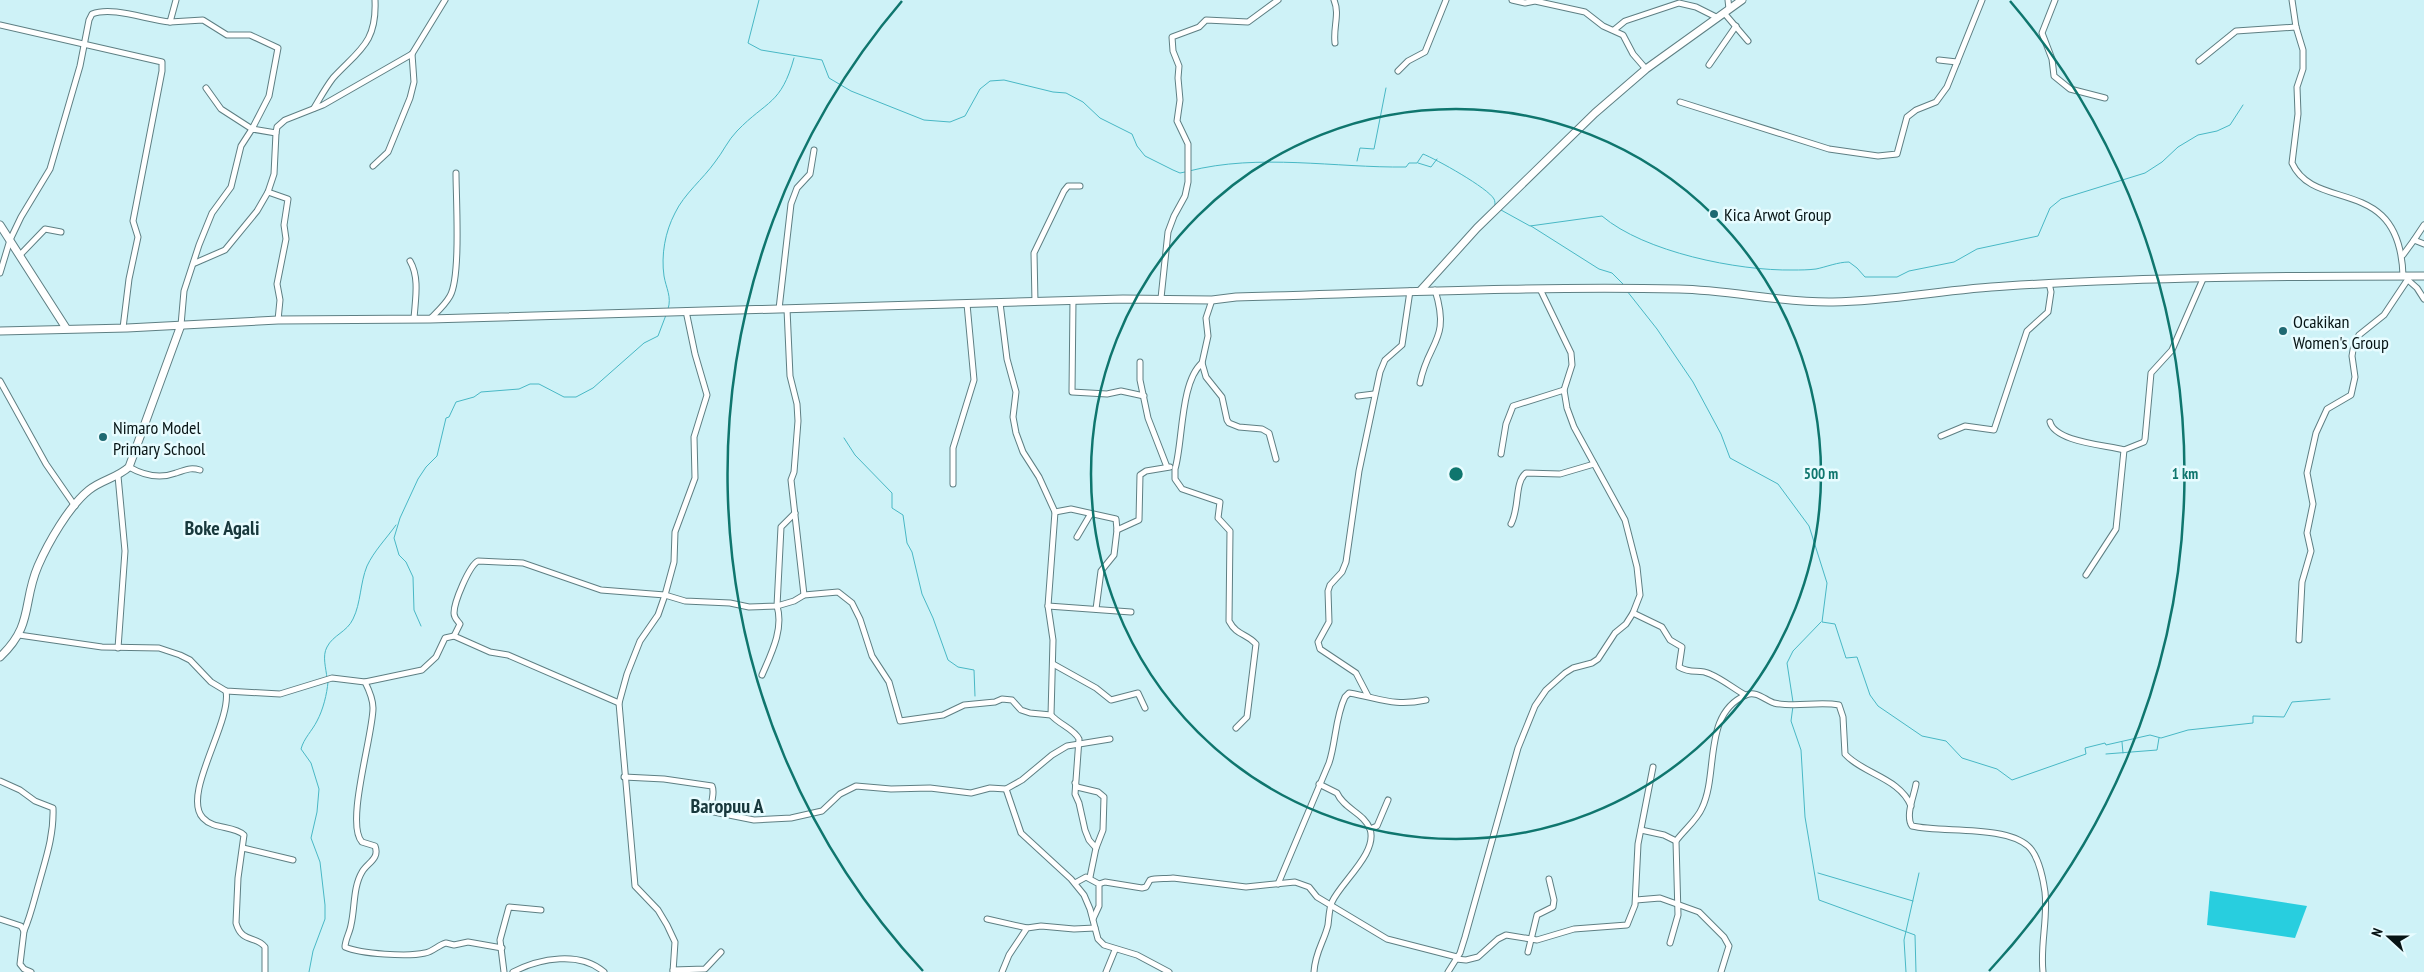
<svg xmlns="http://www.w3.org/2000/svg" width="2424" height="972" font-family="'PT Sans Narrow',sans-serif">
<rect width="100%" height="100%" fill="#cef2f7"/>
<path fill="#28cedf" d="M2210,891L2307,906L2295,938L2207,925Z"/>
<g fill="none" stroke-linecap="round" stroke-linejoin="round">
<g stroke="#48b8c5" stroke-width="1">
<path d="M759,0L748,43L761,50L822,60L829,78L851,91L924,120L950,122L965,116L980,89L990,81L1004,80L1053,92L1066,93L1083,102L1100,118L1132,134L1137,146L1145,156L1173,170L1180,173L1185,172"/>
<path d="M1357,161L1360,148L1374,149L1386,88"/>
<path d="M1418,163L1431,167L1437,159"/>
<path d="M1189,171C1259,153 1335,168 1406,167L1409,163H1417L1423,154C1436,159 1488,188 1494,199C1495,201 1495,203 1495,206"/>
<path d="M1501,210L1530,226L1602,216C1644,252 1738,271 1793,270C1800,270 1808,270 1816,269C1826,267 1838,262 1849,262L1857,268L1865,277H1897L1909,271L1954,262L1977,249L2038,236L2050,208L2061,199L2145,173L2162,162L2178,147L2198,135L2217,131L2230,125L2243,105"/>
<path d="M1531,226L1599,269L1612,273L1624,285"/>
<path d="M1627,291L1657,329L1693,382L1721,434L1730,458L1778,484L1809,526L1827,583L1822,622L1835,624L1846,658L1857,657L1870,695L1878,706L1922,736L1946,741L1962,758L1997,769L2012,780L2086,754L2085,748L2105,743L2106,745L2150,735L2161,738L2188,730L2253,723V716L2284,717L2292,702L2330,699"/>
<path d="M668,309C672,297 666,288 664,276C661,255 665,232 675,213C684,194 703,179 715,162C723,152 728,140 737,131C767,100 781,105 794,58"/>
<path d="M844,438L855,455L892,493V508L903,515L907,543L912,552L922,594L933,618L948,660L958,667L974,670L975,696"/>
<path d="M421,626L414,610L413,577L406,562L399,555L394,538L400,518L418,479L426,467L437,456L446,418L449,417L456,402L474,397L481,392L519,389L530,384H539L564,397H576L593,388L644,343L658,336L666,315"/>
<path d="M327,678C326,668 322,656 327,647C333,635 347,632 353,619C361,603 360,583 367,566C374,551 386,539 396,525"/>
<path d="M1793,702L1787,663L1793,651L1821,622"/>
<path d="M1793,706L1791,721L1801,750L1805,817L1819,900L1915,935L1916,972"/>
<path d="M2122,742L2123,753"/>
<path d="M2106,754L2157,750L2159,738"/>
<path d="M1818,873L1913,901"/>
<path d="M309,972L313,951L325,919V905L320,862L311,838L317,812L319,789L311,763L301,749C304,738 312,731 317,721C323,710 327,694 328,682"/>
<path d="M1906,972L1904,940L1919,873"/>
</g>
<g stroke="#5e7f83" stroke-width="7">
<g id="street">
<path d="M1334,0C1340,14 1333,27 1335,43"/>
<path d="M1512,0L1525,3L1535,1L1585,12L1603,26L1623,35L1633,54L1646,69"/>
<path d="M1728,0L1729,9"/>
<path d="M2055,0L2042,33L2052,59L2054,76L2070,89L2105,98"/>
<path d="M2292,0L2296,27L2303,50V69L2297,87L2298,114L2292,163C2315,214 2400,173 2403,276"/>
<path d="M1725,14L1748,41"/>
<path d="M170,22L203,20L227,35H250L278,48L269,96L252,129L221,109L206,88"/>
<path d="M0,25L162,62V71L133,221L138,237L129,279L123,328"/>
<path d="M1614,30L1625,21L1679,3L1696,7L1718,18"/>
<path d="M1939,60L1957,62"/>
<path d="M2199,61L2236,31L2296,27"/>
<path d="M1709,65L1736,26"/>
<path d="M1398,71L1408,61L1425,52L1446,0"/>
<path d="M1680,102L1829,149L1878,156L1897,154L1907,117L1916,110L1936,102L1947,87L1982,0"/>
<path d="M314,108C320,98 326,87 333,78C359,50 377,43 375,0"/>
<path d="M373,166L388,152L410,98L414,82L412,54"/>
<path d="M268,192L288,199L284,225L286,239L277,284L280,300L278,320"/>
<path d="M2414,240L2424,225"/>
<path d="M20,255L45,229L61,232"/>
<path d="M2403,255L2414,240L2424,244"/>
<path d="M410,261C420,278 415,301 414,319"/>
<path d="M195,263L225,250L257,211L268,192L274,174L276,133"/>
<path d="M0,273L10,240L21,217L50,169L80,66L89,20L92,14C113,6 147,20 170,22L176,0"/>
<path d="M2408,280L2417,288L2424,299"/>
<path d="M1161,298L1168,232L1174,216L1185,196L1188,182V144L1177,121L1180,100L1178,78L1179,66L1173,51L1172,37L1199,27L1206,20L1248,22L1278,0"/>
<path d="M1073,300L1072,392L1107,394L1121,391L1144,396"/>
<path d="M1212,300L1206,318L1208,336L1202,363L1206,377L1222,397L1227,420L1229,423L1239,427L1262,429L1269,433L1276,459"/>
<path d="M1035,302L1034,253L1064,191L1068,186H1080"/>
<path d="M1000,303L1007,359L1016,392L1013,417L1016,433L1023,452L1039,477L1055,512L1048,606L1053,640L1051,715C1060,725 1074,729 1079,739L1075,794L1079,803L1085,830L1089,840L1096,848L1090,877"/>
<path d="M779,309L791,204L797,188L810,174L814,150"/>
<path d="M787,309L790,376L797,404L798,421L794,472L791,480L804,595"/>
<path d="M430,319C437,312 445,305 450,296C461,277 456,198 456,173"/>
<path d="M181,325L184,291L199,245L212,213L231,187L241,146L252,129L276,133L277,127L285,120L323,105L412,54L445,0"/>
<path d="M1140,362V380L1148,418L1167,467"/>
<path d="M1202,363C1180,382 1183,443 1175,469V479L1182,489L1220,502L1218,518L1230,531L1229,621C1237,636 1246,633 1256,644L1247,717L1236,728"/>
<path d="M0,381L46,464L75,506"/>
<path d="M1420,383C1428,341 1451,341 1435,290"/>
<path d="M1358,396L1374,394"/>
<path d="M2050,422C2055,442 2106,445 2124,450"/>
<path d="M1941,436L1965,426L1994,430L2027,331L2048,312L2051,292L2049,283"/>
<path d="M1501,454L1506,424L1513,406L1564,390"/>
<path d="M129,467C143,475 160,479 176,473C186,470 190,467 200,470"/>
<path d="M953,484V448L974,380L967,304"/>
<path d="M1055,512L1071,509L1116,519L1117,530L1114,555L1101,571L1096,609"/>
<path d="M1511,524C1520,507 1514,483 1526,473L1560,474L1594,464"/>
<path d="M1117,530L1139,520L1140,475L1146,471L1170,467"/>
<path d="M1077,537L1090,515"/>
<path d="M2086,575L2116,529L2124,450L2144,442L2145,439L2151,373L2172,350L2203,279"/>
<path d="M1048,606L1131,612"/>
<path d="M1633,613L1662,627L1670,640L1682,647L1679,667C1693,675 1698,668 1710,674C1722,679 1733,688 1745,695"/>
<path d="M19,635L102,647L159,648L180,655L190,660L211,682L226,691L280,694L332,678L365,682L422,670L436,657L445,638L454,636L490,652L508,655L619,703"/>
<path d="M454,636L460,624C457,620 454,618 454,613C454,602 469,566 478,561L523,563L601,590L665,595L685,601L730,603L749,607L777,606L781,527L795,513"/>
<path d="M2299,640L2302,582L2311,551L2307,533L2313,504L2307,473L2316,433L2327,409L2351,395L2355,377L2352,356L2354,344L2359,335L2384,315L2410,276"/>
<path d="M118,648L125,551L118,476"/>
<path d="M1053,664L1096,688L1111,700L1138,693L1145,708"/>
<path d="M762,675C771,654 784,629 777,606L794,601L804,595L838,592L852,603L860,619L872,656L889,682L900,721L943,715L964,705L995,702L1002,699L1012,700L1021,710L1030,713L1051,715"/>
<path d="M365,682C369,690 373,699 373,708C373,735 345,824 362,842L375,846C380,859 367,863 362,872C353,887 355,908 351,925C350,932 345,940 345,947C361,954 408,957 425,953C433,952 438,945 446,943L454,945L468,942L502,948"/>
<path d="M226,691C232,722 181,795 203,818C214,830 233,825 244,835L238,878L236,923C242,944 256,935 265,947V972"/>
<path d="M1368,696L1356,673L1320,649L1318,642L1329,622L1328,591L1330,585L1342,572L1346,562L1359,471L1380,372L1385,360L1402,345L1410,291"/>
<path d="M624,777L664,779L712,786C716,795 708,803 714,812L754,820L791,818L822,811L840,794L856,786L891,789L930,788L971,793L990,788L1006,789L1022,780L1052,755L1067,746L1110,739"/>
<path d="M0,781L20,790L35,801L53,808C54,835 46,858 39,883C34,900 31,915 24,931"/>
<path d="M1075,783L1077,787L1098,792L1104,797L1103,830L1096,848"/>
<path d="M1916,784C1914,796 1905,816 1912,826C1942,833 2005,825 2028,846C2039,856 2043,878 2045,892C2048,919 2040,945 2043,972"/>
<path d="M1006,789L1021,833L1071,879L1084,895L1090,909L1098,939L1104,945L1137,955L1169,972"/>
<path d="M1370,829L1377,826L1388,800"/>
<path d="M1641,830L1664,835L1676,841"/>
<path d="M243,848L293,860"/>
<path d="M1075,883L1086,877L1099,884V906L1093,919"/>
<path d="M1099,884L1105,882L1142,888L1146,887L1150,880C1155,878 1166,879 1173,878L1246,887L1295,882L1309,887L1317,897L1387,939L1457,957"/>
<path d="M1278,884L1329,763C1336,742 1335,718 1345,697L1349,693C1380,698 1393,707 1426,700"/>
<path d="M1636,900L1660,898L1699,912L1724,937L1729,946L1721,972"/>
<path d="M0,919L21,926L24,931L20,964L24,969L31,972"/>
<path d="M987,919L1027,928"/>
<path d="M1670,943L1678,915L1676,841C1684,830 1697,820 1702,808C1719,773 1702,714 1746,695C1756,690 1765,700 1774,703C1794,708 1818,701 1839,705L1843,717L1845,754C1863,774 1900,778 1911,806"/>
<path d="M1528,952L1537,915L1553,907L1554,900L1549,879"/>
<path d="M1456,959L1466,960L1478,957L1498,939L1506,935L1537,940L1574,929L1627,925L1635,905L1638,844L1653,767"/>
<path d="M673,970L705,969L721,952"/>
<path d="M504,972L500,940L509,907L541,910"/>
<path d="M513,972C540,958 580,951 604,972"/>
<path d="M673,972L675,942L667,925L658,910L635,886L619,703L627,674L640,641L658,615L665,595L674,562L675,532L695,478L694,437L707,395L695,354L686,311"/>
<path d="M1002,972L1009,955L1027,928L1041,926L1074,929L1095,928"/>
<path d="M1106,972L1115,950"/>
<path d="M1314,972C1315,952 1324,942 1328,925C1329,917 1329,909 1332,902C1341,882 1378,853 1370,829C1364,813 1344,809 1337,793L1319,784"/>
<path d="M1448,972L1460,953L1465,937L1518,748L1535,706L1546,690L1565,673L1573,668L1592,663L1598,659L1615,633L1626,624L1633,613L1640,595L1637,567L1625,520L1574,427L1567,408L1564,390L1572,365L1571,353L1540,289"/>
</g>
</g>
<g stroke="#5e7f83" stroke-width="9">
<g id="secondary">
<path d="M0,225L66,328"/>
<path d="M1421,290L1477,228L1595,113L1646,69L1742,0"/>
<path d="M0,331L127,328L278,320L430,319L1123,299L1212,300L1236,297C1384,293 1531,286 1679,289C1731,290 1781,303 1833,302C1891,301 1948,289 2006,286C2145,277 2285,276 2424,276"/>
<path d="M0,657C34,625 22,603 38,566C48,543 69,506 89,490C101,480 117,478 129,467L181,325"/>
</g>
</g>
<use href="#street" stroke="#fff" stroke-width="5"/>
<use href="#secondary" stroke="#fff" stroke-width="7"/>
</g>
<g fill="none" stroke="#0f766e" stroke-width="2.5">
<circle cx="1456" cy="474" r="365"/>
<path d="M923 971A729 729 0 0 1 902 1M2010 1A729 729 0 0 1 1989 971"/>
</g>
<g fill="#1e6972" stroke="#e7fcff" stroke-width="2">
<circle cx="1714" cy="214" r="5"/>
<circle cx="2283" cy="331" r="5"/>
<circle cx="103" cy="437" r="5"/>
</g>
<g text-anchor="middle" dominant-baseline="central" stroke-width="5" stroke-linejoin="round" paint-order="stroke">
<g font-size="18" fill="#071415" stroke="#e7fcff" text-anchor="start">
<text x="1724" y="214">Kica Arwot Group</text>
<text x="2293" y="321">Ocakikan<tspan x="2293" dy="21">Women's Group</tspan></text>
<text x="113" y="427">Nimaro Model<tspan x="113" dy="21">Primary School</tspan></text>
</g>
<g font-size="20" font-weight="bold" fill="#18383c" stroke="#e7fcff">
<text x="222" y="528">Boke Agali</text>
<text x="727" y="806">Baropuu A</text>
</g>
</g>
<circle cx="1456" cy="474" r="8" fill="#0f766e" stroke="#e7fcff" stroke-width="2.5"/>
<g font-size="15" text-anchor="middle" font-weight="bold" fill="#0f766e" stroke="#e7fcff" stroke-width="5" stroke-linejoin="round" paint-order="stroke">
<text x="1821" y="479">500 m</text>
<text x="2185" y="479">1 km</text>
</g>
<g transform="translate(2389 937) rotate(291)" stroke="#e7fcff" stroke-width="4" paint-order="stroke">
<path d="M0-4L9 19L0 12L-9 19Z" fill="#071415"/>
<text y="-8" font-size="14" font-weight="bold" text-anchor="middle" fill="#071415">N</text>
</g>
</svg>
